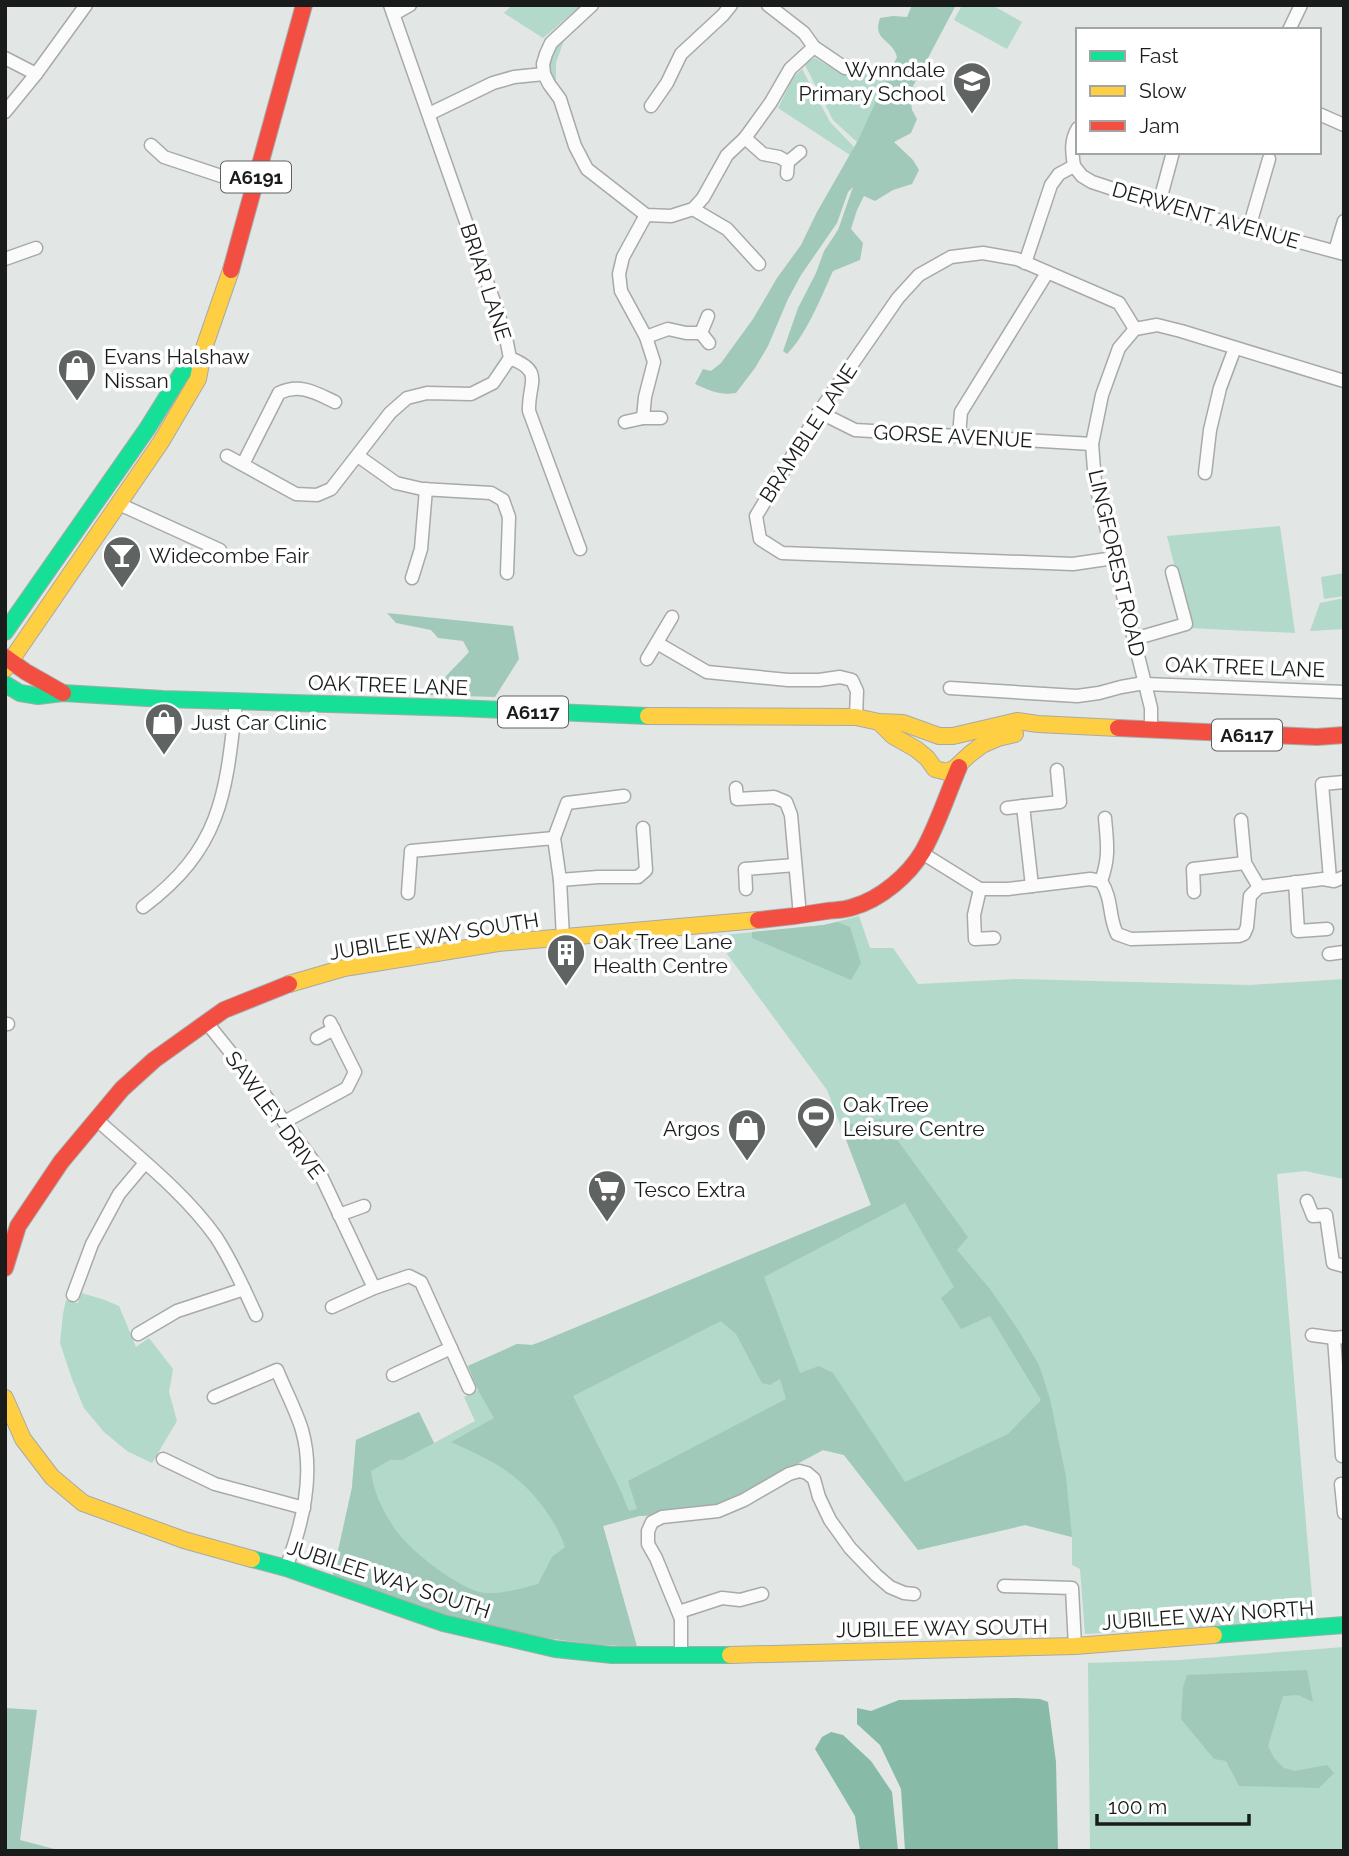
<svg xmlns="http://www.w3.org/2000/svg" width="1349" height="1856" font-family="Raleway,sans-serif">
<rect width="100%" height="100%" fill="#e2e6e4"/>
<g fill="#b2d9ca">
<path d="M512,5H582L543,38L504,13Z"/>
<path d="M962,5H992L1022,22L1007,49L954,20Z"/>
<path d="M565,37L556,63V85C545,65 549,52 565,37Z"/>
<path d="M846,57L887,80L857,142L833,120L805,65L808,61L815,58L843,75L850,73L852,70Z"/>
<path d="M802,69L830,122L854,147L850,155L778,108L793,78Z"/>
<path d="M1280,526L1295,633L1190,628L1167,536Z"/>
<path d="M1344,573V596L1324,599L1321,577Z"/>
<path d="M1344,598V629L1310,631L1320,603Z"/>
<path d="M859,916L870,948H893L918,984L1017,979L1250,985L1344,979V1179L1305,1171L1277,1174L1314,1620L1085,1634L1080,1569L1072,1565V1537L1025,1525L918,1550L844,1455L823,1450L719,1506L671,1514L639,1516L603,1526L637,1647L591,1644L440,1615L352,1487L356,1440L419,1412L434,1443L475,1421L464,1397L478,1390L468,1366L517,1344L532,1345L543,1341L871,1205L827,1090L714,936L824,925Z"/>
<path d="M81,1293L102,1299L119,1306L136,1347L149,1338L173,1369L169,1392L177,1421L152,1463L127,1451L104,1432L84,1408L72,1379L60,1343L63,1314L66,1300L78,1303Z"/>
<path d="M1344,1647V1851H1090L1088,1663L1180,1660Z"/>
</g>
<g fill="#a1c9ba" fill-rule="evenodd">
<path d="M912,5H956L910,92L912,110L917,119L911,133L894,142L913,160L919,170L912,184L893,190L875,201L864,196L857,210L851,229L863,243L860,260L833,271C821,297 807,334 787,354L783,351L798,308L816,273L824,251L838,230L853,187L848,192L837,223L801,275L788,299L768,346L755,368L736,393C721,396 708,390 695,384L703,369L711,371L721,363L753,319L777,278L801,245L817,212L857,142L897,57C892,38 872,41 880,18L893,16L907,17Z"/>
<path d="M387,613L513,626L519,659L495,697L428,695L469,652L463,641L438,638L431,630L396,623Z"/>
<path d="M837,922L850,927L861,963L851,980L752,938V932L824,925Z"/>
<path d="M882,1119L968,1237L957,1250L990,1289L1017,1328L1039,1365L1050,1399L1066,1477L1072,1537L1025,1525L918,1550L844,1455L823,1450L719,1506L671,1514L639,1516L603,1526L637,1647L591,1644L538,1637L440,1615L332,1578L352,1487L356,1440L419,1412L434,1443L402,1460H390L371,1471C373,1490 382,1510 393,1526C406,1548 454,1585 479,1592C498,1596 519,1589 538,1584L552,1557L565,1547C557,1523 538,1497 518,1480C499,1463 473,1452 451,1442L494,1418L478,1390L468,1366L517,1344L532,1345L543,1341L871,1205L841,1126ZM905,1203L954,1287L941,1298L961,1329L990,1316L1041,1400L1008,1434L905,1482L833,1373L819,1366L800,1373L764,1277ZM721,1321L736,1334L762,1383L770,1385L780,1379L786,1399L628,1481L637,1509L629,1511L619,1487L573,1396Z"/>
<path d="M1307,1670L1313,1702L1298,1695L1283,1696L1268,1746L1274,1758L1284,1768L1295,1771L1327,1765L1334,1773L1319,1788L1239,1786L1226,1761L1214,1759L1181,1719L1183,1687L1187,1675Z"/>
<path d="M5,1708L37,1710L20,1840L62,1851H5Z"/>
</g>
<g fill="#88baa8">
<path d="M1015,1698L1040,1699L1048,1702L1056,1762L1058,1851H905L901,1789L880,1745L857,1724V1708L871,1711L899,1700Z"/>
<path d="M831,1732L843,1735L871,1761L892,1792L898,1851H860L855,1816L815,1749L822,1737Z"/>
</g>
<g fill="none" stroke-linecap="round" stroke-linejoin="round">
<g stroke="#a7aaa8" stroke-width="15">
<g id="street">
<path d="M390,5L499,316L506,338L510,358C545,372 528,382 529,411L580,549"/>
<path d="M592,5L551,43L546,54L543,64L544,74L549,84L560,99L575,146L587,169L646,215L671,216L693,209L703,198L727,155L745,138L771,102L790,69L814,47"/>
<path d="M768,5L804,33L814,47L845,68"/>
<path d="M394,14L410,5"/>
<path d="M1289,30L1301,5"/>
<path d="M5,58L36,74"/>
<path d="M651,106L667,83L681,54L723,15L731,5"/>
<path d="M5,112L36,74L86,5"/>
<path d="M429,114L493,83L514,77L544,74"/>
<path d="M1319,114L1344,125"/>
<path d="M745,138L763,154L779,157L788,162"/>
<path d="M151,145L164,157L254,187"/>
<path d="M1074,166L1082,176L1092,182L1159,204L1344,254"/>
<path d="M787,174L788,162L800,152"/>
<path d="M1159,204L1173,152"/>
<path d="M693,209L727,229L759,264"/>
<path d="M1249,228L1269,159"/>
<path d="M1335,251L1344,221"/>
<path d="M5,259L36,248"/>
<path d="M1025,263L1051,185L1059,174L1074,166C1072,152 1070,141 1078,128"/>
<path d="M708,316L701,333L709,343"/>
<path d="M646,337L668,329L686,333H701"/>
<path d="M819,412L855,430L1092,444"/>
<path d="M643,418L645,397L654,362L646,337L621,291L619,274L623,257L646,215"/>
<path d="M625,422L643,418H661"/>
<path d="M959,435L961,412L1047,273"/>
<path d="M227,456L296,494L317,495L331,489L390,413L407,398L427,393L471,394L493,383L510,358"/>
<path d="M358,456L396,483L422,489L491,493L503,500L509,517L507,573"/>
<path d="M243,464L279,393C300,383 316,393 335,402"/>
<path d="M1205,473L1210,430L1220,388L1235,348"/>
<path d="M119,504L220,550"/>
<path d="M1114,558L1073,564L782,553L760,539L756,516L819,412L898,298L919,275L951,257L983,253L1017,259L1119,303L1135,329"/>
<path d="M412,578L421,549L426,489"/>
<path d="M1134,639L1186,624L1172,572"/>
<path d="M657,643L707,672L788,680H819L840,677L852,680L857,691L856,717"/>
<path d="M647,659L672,617"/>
<path d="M1145,684L1344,692"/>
<path d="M950,688L1077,696L1099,693L1121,687L1144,683"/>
<path d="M1151,730V708L1095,482L1092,444L1102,395L1119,348L1135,329L1157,325L1181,331L1344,381"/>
<path d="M736,788L737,799L774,797L786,802L791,815L800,916"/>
<path d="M1007,808L1023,806"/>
<path d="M1241,820L1245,863L1259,887"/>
<path d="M554,838L567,803L624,796"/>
<path d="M922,853L980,889H1008L1090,879L1101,881C1113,900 1108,915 1117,934L1131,939L1239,936L1244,934L1247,927L1250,896L1259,887L1323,879L1334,881L1344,877"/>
<path d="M1330,879L1322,784L1344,782"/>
<path d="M560,880L598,877H638L646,870L643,828"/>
<path d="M1101,881C1110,857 1107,842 1105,818"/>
<path d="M1295,882L1298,931L1327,929"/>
<path d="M1032,886L1023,806L1060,802L1057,770"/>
<path d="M746,889L745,869L795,865"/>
<path d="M980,889L974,915L975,939L994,938"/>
<path d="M1194,892L1193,869L1245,863"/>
<path d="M408,893L411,851L554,838L560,880L563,938"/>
<path d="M143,907C222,848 226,793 236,702"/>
<path d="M1329,954L1344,952"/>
<path d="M207,1023L264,1094L316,1165L374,1288L409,1276L421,1282L469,1388"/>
<path d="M5,1024H8"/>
<path d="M317,1038L334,1029"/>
<path d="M96,1119C137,1156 184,1192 216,1237C232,1261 244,1289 256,1315"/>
<path d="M284,1122L347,1088L355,1072L330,1022"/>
<path d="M1307,1201L1313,1216L1326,1215L1333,1263L1344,1266"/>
<path d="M339,1215L364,1206"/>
<path d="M73,1295L92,1244L119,1194L145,1163"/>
<path d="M332,1307L374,1288"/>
<path d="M138,1334L177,1311L244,1289"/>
<path d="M1312,1335L1334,1338L1344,1337"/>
<path d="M1334,1338L1338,1392L1344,1391"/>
<path d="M393,1375L451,1348"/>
<path d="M1338,1392L1342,1456"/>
<path d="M214,1397L277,1370C285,1390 296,1410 302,1430C315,1476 302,1525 286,1568"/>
<path d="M163,1459L215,1484L304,1508"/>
<path d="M1341,1484L1344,1513"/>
<path d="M1004,1586L1072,1588L1075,1646"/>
<path d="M679,1612L722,1598L740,1600L762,1594"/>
<path d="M681,1655V1619L656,1558L648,1544V1531L652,1522L662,1517L718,1511L744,1500L789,1474L799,1471L807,1473L814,1479L819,1497L830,1520L850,1548L876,1575L890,1587L904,1593L914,1594"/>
</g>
</g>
<g stroke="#a7aaa8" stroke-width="18">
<g id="fast">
<path d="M5,632L147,429L180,376L201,352"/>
<path d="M5,684L20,693L38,696L63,693L163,699L458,708L648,716"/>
<path d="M252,1559L286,1568L443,1623L555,1649L612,1655H730"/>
<path d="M1214,1635L1344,1625"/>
</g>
</g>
<g stroke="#a7aaa8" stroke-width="18">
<g id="slow">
<path d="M5,669L161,442L198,379L204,348L231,270"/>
<path d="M648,716L856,717L879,722L903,723L939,736H953L1017,721L1038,724L1118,728"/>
<path d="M879,722L893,736L916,749L927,758L935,769L947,772L955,768L970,754L982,745L998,738L1015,734"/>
<path d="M289,984L344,968L498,943L758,920"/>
<path d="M5,1398L23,1439L52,1477L83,1503L184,1540L252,1559"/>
<path d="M730,1655L1075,1646L1214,1635"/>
</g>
</g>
<g stroke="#a7aaa8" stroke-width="18">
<g id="jam">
<path d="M231,270L304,5"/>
<path d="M5,657L26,672L63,693"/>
<path d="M1118,728L1317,737L1344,735"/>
<path d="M758,920C781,918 804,915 827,911C836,910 845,910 853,907C881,899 909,875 923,851C938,824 947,795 959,767"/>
<path d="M5,1268L18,1226L61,1162L122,1089L154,1060L224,1010L289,984"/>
</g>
</g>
<use href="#street" stroke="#fbfbfb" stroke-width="12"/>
<use href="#fast" stroke="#16e098" stroke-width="16"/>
<use href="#slow" stroke="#ffcf43" stroke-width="16"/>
<use href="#jam" stroke="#f24e42" stroke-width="16"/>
</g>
<defs>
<g id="school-pin" transform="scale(2.0125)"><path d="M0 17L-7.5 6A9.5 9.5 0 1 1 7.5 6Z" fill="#5f6361" stroke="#fff"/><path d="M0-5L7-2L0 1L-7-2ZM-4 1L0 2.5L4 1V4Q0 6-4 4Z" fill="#fff"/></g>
<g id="shop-pin" transform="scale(2.0125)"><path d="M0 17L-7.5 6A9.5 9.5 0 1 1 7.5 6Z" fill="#5f6361" stroke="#fff"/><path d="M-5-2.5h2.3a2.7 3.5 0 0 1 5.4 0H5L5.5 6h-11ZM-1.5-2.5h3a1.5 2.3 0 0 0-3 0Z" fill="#fff"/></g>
<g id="bar-pin" transform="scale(2.0125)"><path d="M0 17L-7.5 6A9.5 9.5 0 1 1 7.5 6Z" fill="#5f6361" stroke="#fff"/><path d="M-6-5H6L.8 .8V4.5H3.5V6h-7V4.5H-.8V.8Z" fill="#fff"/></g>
<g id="building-pin" transform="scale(2.0125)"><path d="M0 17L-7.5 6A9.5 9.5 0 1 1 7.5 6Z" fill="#5f6361" stroke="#fff"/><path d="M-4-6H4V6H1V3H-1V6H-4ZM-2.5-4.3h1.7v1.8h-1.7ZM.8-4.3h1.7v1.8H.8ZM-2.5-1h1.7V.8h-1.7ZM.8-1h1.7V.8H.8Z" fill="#fff"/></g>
<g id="stadium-pin" transform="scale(2.0125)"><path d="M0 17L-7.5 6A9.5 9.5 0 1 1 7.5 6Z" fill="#5f6361" stroke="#fff"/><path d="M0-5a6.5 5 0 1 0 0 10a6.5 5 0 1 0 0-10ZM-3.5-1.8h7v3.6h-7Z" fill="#fff"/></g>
<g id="supermarket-pin" transform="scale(2.0125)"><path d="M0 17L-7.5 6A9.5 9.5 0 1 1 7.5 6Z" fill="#5f6361" stroke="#fff"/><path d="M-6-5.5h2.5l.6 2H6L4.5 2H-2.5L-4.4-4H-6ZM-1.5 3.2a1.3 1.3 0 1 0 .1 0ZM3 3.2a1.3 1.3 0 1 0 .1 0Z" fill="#fff"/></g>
</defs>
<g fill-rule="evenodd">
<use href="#school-pin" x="972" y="81"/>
<use href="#shop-pin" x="77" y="368"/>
<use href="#bar-pin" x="122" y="555"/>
<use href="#shop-pin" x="164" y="722"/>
<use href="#building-pin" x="566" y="953"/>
<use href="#stadium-pin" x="816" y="1116"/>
<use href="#shop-pin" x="747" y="1128"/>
<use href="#supermarket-pin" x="607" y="1189"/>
</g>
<g text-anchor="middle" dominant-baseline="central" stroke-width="7" stroke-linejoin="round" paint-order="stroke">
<g fill="#fff" stroke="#5e605f" stroke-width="2">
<rect x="221" y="161.5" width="70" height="31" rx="5"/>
<rect x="498" y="696.5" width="70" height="31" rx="5"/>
<rect x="1212" y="719.5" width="70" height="31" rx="5"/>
</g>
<g font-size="19" font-weight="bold" fill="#191c1b">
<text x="256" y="177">A6191</text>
<text x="533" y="712">A6117</text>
<text x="1247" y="735">A6117</text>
</g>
<g font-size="21" fill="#191c1b" stroke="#fff" text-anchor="start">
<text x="945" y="69" text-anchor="end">Wynndale<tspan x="945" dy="24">Primary School</tspan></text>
<text x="104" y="356">Evans Halshaw<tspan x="104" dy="24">Nissan</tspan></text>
<text x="149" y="555">Widecombe Fair</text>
<text x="191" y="722">Just Car Clinic</text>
<text x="593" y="941">Oak Tree Lane<tspan x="593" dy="24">Health Centre</tspan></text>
<text x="843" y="1104">Oak Tree<tspan x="843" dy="24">Leisure Centre</tspan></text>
<text x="720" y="1128" text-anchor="end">Argos</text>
<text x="634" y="1189">Tesco Extra</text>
</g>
<g font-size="21" fill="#191c1b" stroke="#fff">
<text transform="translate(1206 215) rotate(16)">DERWENT AVENUE</text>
<text transform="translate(486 282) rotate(72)">BRIAR LANE</text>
<text transform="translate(808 433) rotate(-57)">BRAMBLE LANE</text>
<text transform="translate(953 436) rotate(3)">GORSE AVENUE</text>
<text transform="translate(1117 563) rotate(77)">LINGFOREST ROAD</text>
<text transform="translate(1245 667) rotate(2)">OAK TREE LANE</text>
<text transform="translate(388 685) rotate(2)">OAK TREE LANE</text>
<text transform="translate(434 936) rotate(-9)">JUBILEE WAY SOUTH</text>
<text transform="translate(275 1115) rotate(54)">SAWLEY DRIVE</text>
<text transform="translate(389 1579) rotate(18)">JUBILEE WAY SOUTH</text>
<text transform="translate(1208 1615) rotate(-4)">JUBILEE WAY NORTH</text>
<text transform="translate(942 1628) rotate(-1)">JUBILEE WAY SOUTH</text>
</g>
</g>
<rect width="1349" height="1856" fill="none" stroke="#191c1b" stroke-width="14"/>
<rect x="1076" y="28" width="245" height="126" fill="#ffffff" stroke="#a3a4a4" stroke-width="2"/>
<rect x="1090" y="51" width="35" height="10" fill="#16e098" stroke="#a3a4a4" stroke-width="2"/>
<text x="1139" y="63" font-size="21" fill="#191c1b">Fast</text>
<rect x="1090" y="86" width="35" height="10" fill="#ffcf43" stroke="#a3a4a4" stroke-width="2"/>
<text x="1139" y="98" font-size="21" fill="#191c1b">Slow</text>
<rect x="1090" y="121" width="35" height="10" fill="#f24e42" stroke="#a3a4a4" stroke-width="2"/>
<text x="1139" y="133" font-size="21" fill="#191c1b">Jam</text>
<path d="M1097 1814v10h152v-10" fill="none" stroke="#191c1b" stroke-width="3.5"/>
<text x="1108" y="1814" font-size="21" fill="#191c1b" stroke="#ffffff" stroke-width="5" paint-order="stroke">100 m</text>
</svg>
